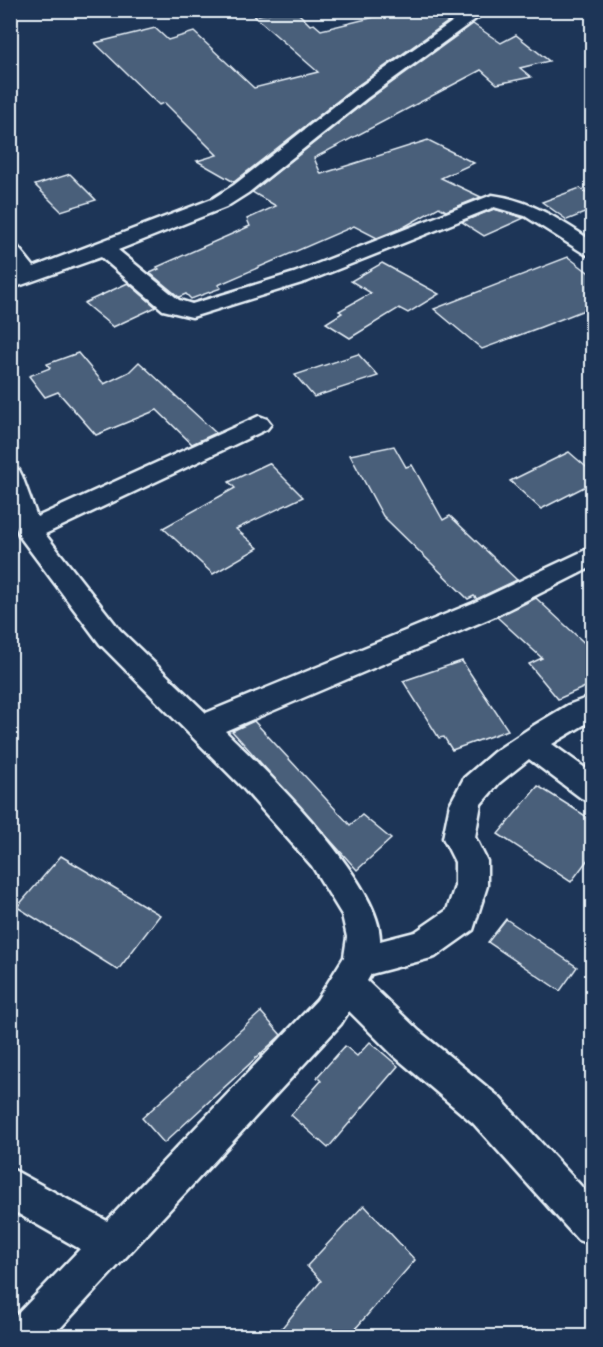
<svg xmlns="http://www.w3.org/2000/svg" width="603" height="1347" font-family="'Balsamiq Sans',sans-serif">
<rect width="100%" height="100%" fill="#1d3557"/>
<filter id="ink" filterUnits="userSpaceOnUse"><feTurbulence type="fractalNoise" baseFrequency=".0167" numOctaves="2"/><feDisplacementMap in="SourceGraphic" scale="12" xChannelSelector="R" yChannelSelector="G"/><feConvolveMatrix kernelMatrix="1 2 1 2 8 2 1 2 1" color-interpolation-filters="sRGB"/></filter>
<g filter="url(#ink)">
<g fill="#495e7a" stroke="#e8f1f8" stroke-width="1.5">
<path d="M282,10H295L310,25L314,24L321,30L404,10H453L459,14L354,88L234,182L197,161L217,155L165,103L159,105L95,43L155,28L168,40L194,32L254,88L318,72L254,16Z"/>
<path d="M473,24L501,43L516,35L549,61L520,68L531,77L497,84L481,70L314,158L321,174L428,140L474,163L441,178L481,197L446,211L439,207L404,227L377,238L354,226L218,285L221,288L191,299L186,294L179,297L150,273L159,269L157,267L250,226L247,219L276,206L252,192L368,100Z"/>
<path d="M70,174L96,200L61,211L35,185Z"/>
<path d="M580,188L592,196V210L567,220L542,202Z"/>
<path d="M494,209L524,218L484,236L462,222Z"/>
<path d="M568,257L592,275V307L541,327L482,349L434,309Z"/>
<path d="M382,263L439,294L408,313L399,308L350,338L326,323L342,313L339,311L371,293L351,281Z"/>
<path d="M128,283L156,307L113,327L84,303Z"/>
<path d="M78,353L104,384L129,372L139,362L216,433L192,444L157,410L96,435L58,392L45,397L29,376L50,368L47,364Z"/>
<path d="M358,354L378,376L314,397L295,375Z"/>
<path d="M394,446L406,467L412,465L443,520L450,516L517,580L477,599L474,596L468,599L383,516L350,455Z"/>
<path d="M569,452L592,472V483L541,509L510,481Z"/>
<path d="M269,463L303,497L236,529L258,548L213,574L163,528L235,488L229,482Z"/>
<path d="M536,598L592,650V684L558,699L529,664L542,658L497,617Z"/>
<path d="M462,661L508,730L452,750L444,737L439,738L403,681Z"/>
<path d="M254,721L350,825L362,815L391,839L357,870L232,731Z"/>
<path d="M538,786L592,820V854L571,882L498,834Z"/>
<path d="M61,856L160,915L118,970L17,907Z"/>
<path d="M506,919L577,967L560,991L488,942Z"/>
<path d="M261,1012L281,1035L164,1143L142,1118Z"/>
<path d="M370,1042L398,1066L328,1148L291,1115L321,1081L317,1077L345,1046L357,1056Z"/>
<path d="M364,1205L415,1260L349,1336H275L321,1281L307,1266Z"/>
</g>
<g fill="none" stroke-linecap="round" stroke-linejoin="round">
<g stroke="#e8f1f8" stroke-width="5">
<g id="minor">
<path d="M469,10H488L367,98L248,193L226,207L118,250L179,300L192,304L294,273L492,195C531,200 560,220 592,241V256L585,254L525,216L494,207L308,281L192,317L163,310L101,257L10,289V276L18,273L10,264V244L17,246L34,267L212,199L234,185L355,90Z"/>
<path d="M259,416L267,419L271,424L267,429L45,534L120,630L206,713L473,603L592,547V567L493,617L225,731C265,770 383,884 380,941L415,932L447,910L455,886V862L443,838L450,804L464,778L494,752L533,726L568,705L592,696V720L552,744L592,773V802L581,798L529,759L499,783L481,804L475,837L487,861V886L473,930L435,957L371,974L367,981L419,1031L499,1097L592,1198V1245L578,1240L473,1123L393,1055L349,1011L341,1024L53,1336H10L11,1321L80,1249L10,1209V1168L107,1221L317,1000L344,957L347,937L342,915L312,866L243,788L100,644L20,537L10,514V468L19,470L22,476L37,517Z"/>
</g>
</g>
<use href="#minor" fill="#1d3557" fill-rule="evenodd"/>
</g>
</g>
<rect width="603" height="1347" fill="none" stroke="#1d3557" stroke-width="36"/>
<rect x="18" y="18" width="567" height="1311" fill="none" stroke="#e8f1f8" stroke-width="2" filter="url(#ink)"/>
</svg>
